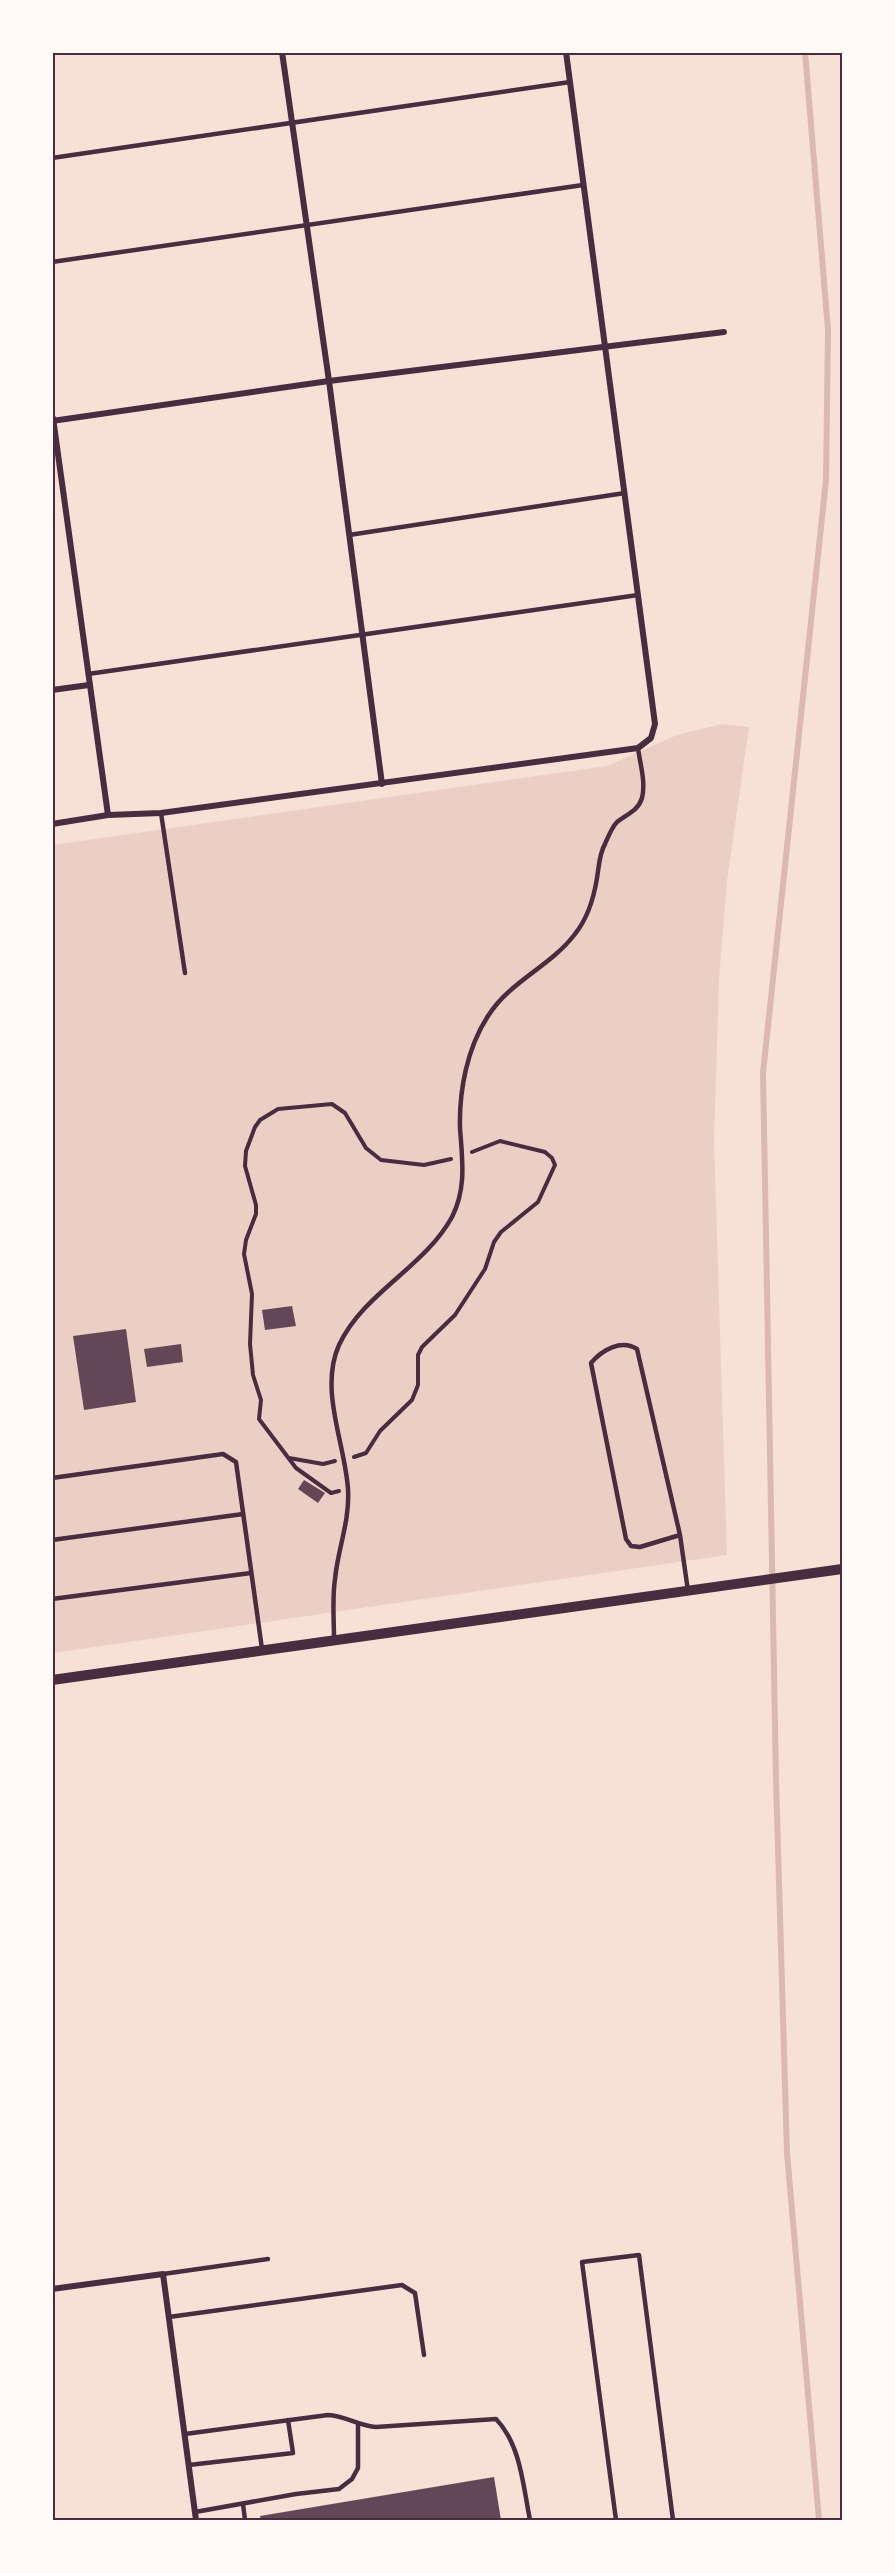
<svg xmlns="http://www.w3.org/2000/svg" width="895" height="2573" font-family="Raleway,sans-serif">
<rect width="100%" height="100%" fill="#f7e1d7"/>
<path fill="#ebcfc5" d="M722,724L749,727L727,881L719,979L714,1141L727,1555L53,1653L52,845L607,766L677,735Z"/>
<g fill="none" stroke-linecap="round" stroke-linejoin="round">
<path stroke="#dcb8b0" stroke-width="6" d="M805,52L828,330L826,480L763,1073L776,1780L787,2153L819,2520"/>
</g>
<g fill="#644757">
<path d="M292,1306L296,1326L265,1330L262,1310Z"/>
<path d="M126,1329L136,1402L84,1410L73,1336Z"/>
<path d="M181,1344L183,1362L147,1367L144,1349Z"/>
<path d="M304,1480L325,1493L318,1503L298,1489Z"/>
<path d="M494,2477L501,2520H261L260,2516Z"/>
</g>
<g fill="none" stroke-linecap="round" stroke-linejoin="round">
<g stroke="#4a2c40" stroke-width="4">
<path d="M354,1457L366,1453L380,1431L412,1400L418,1385V1355L422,1347L455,1315L485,1269L494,1242L501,1232L538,1202L555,1165L552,1158L545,1152L500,1141L472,1152"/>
<path d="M289,1458L323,1464L335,1461"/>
<path d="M339,1491L331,1493L296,1468L259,1419L261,1400L253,1375L250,1344L252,1294L244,1254L246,1240L256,1214V1205L245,1166L246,1151L255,1127L260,1120L278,1109L332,1104L345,1113L366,1148L381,1160L424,1165L451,1159"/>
</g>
<g stroke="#4a2c40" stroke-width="4.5">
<path d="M52,158L570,82"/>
<path d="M52,262L583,185"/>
<path d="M349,535L625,493"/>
<path d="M88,674L638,595"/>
<path d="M161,813L185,973"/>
<path d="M52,1478L223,1454L236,1462L262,1649"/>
<path d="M680,1535L640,1547L631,1546L626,1539L591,1363C602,1350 621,1339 637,1349L680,1535L688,1591"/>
<path d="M52,1540L243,1514"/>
<path d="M52,1599L251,1573"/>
<path d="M334,1639C334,1619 332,1599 335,1579C338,1548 350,1521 348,1489C345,1443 319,1390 339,1345C364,1292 424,1268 452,1217C467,1188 462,1158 460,1128C459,1091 467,1048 488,1016C510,981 550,967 575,934C587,919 594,897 597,878C599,867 599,854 605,844C608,837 612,827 617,822C627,814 638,811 642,798C646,782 640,764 638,748"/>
<path d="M163,2274L268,2259"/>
<path d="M169,2317L402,2285L415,2293L424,2355"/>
<path d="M185,2434L328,2415C346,2416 359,2426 376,2427L496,2419C521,2445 523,2486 530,2520"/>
<path d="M189,2465L293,2453L288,2420"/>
<path d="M243,2504L245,2520"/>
<path d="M195,2512L296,2494L339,2489L352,2479L358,2468V2425"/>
<path d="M616,2520L582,2262L639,2255L673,2520"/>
</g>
<g stroke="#4a2c40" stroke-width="6">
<path d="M282,52L329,381L382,784"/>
<path d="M53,418L108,815"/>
<path d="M52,421L329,381L724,332"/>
<path d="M52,690L89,685"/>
<path d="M52,824L108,815L161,813L638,748L651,738L655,724L566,52"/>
<path d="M52,2289L163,2274L196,2520"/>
</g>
<path stroke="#4a2c40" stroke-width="10" d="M52,1680L842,1569"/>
</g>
<rect width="895" height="2573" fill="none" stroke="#fffaf5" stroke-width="108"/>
<rect x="54" y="54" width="787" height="2465" fill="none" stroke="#4a2c40" stroke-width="2"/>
</svg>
